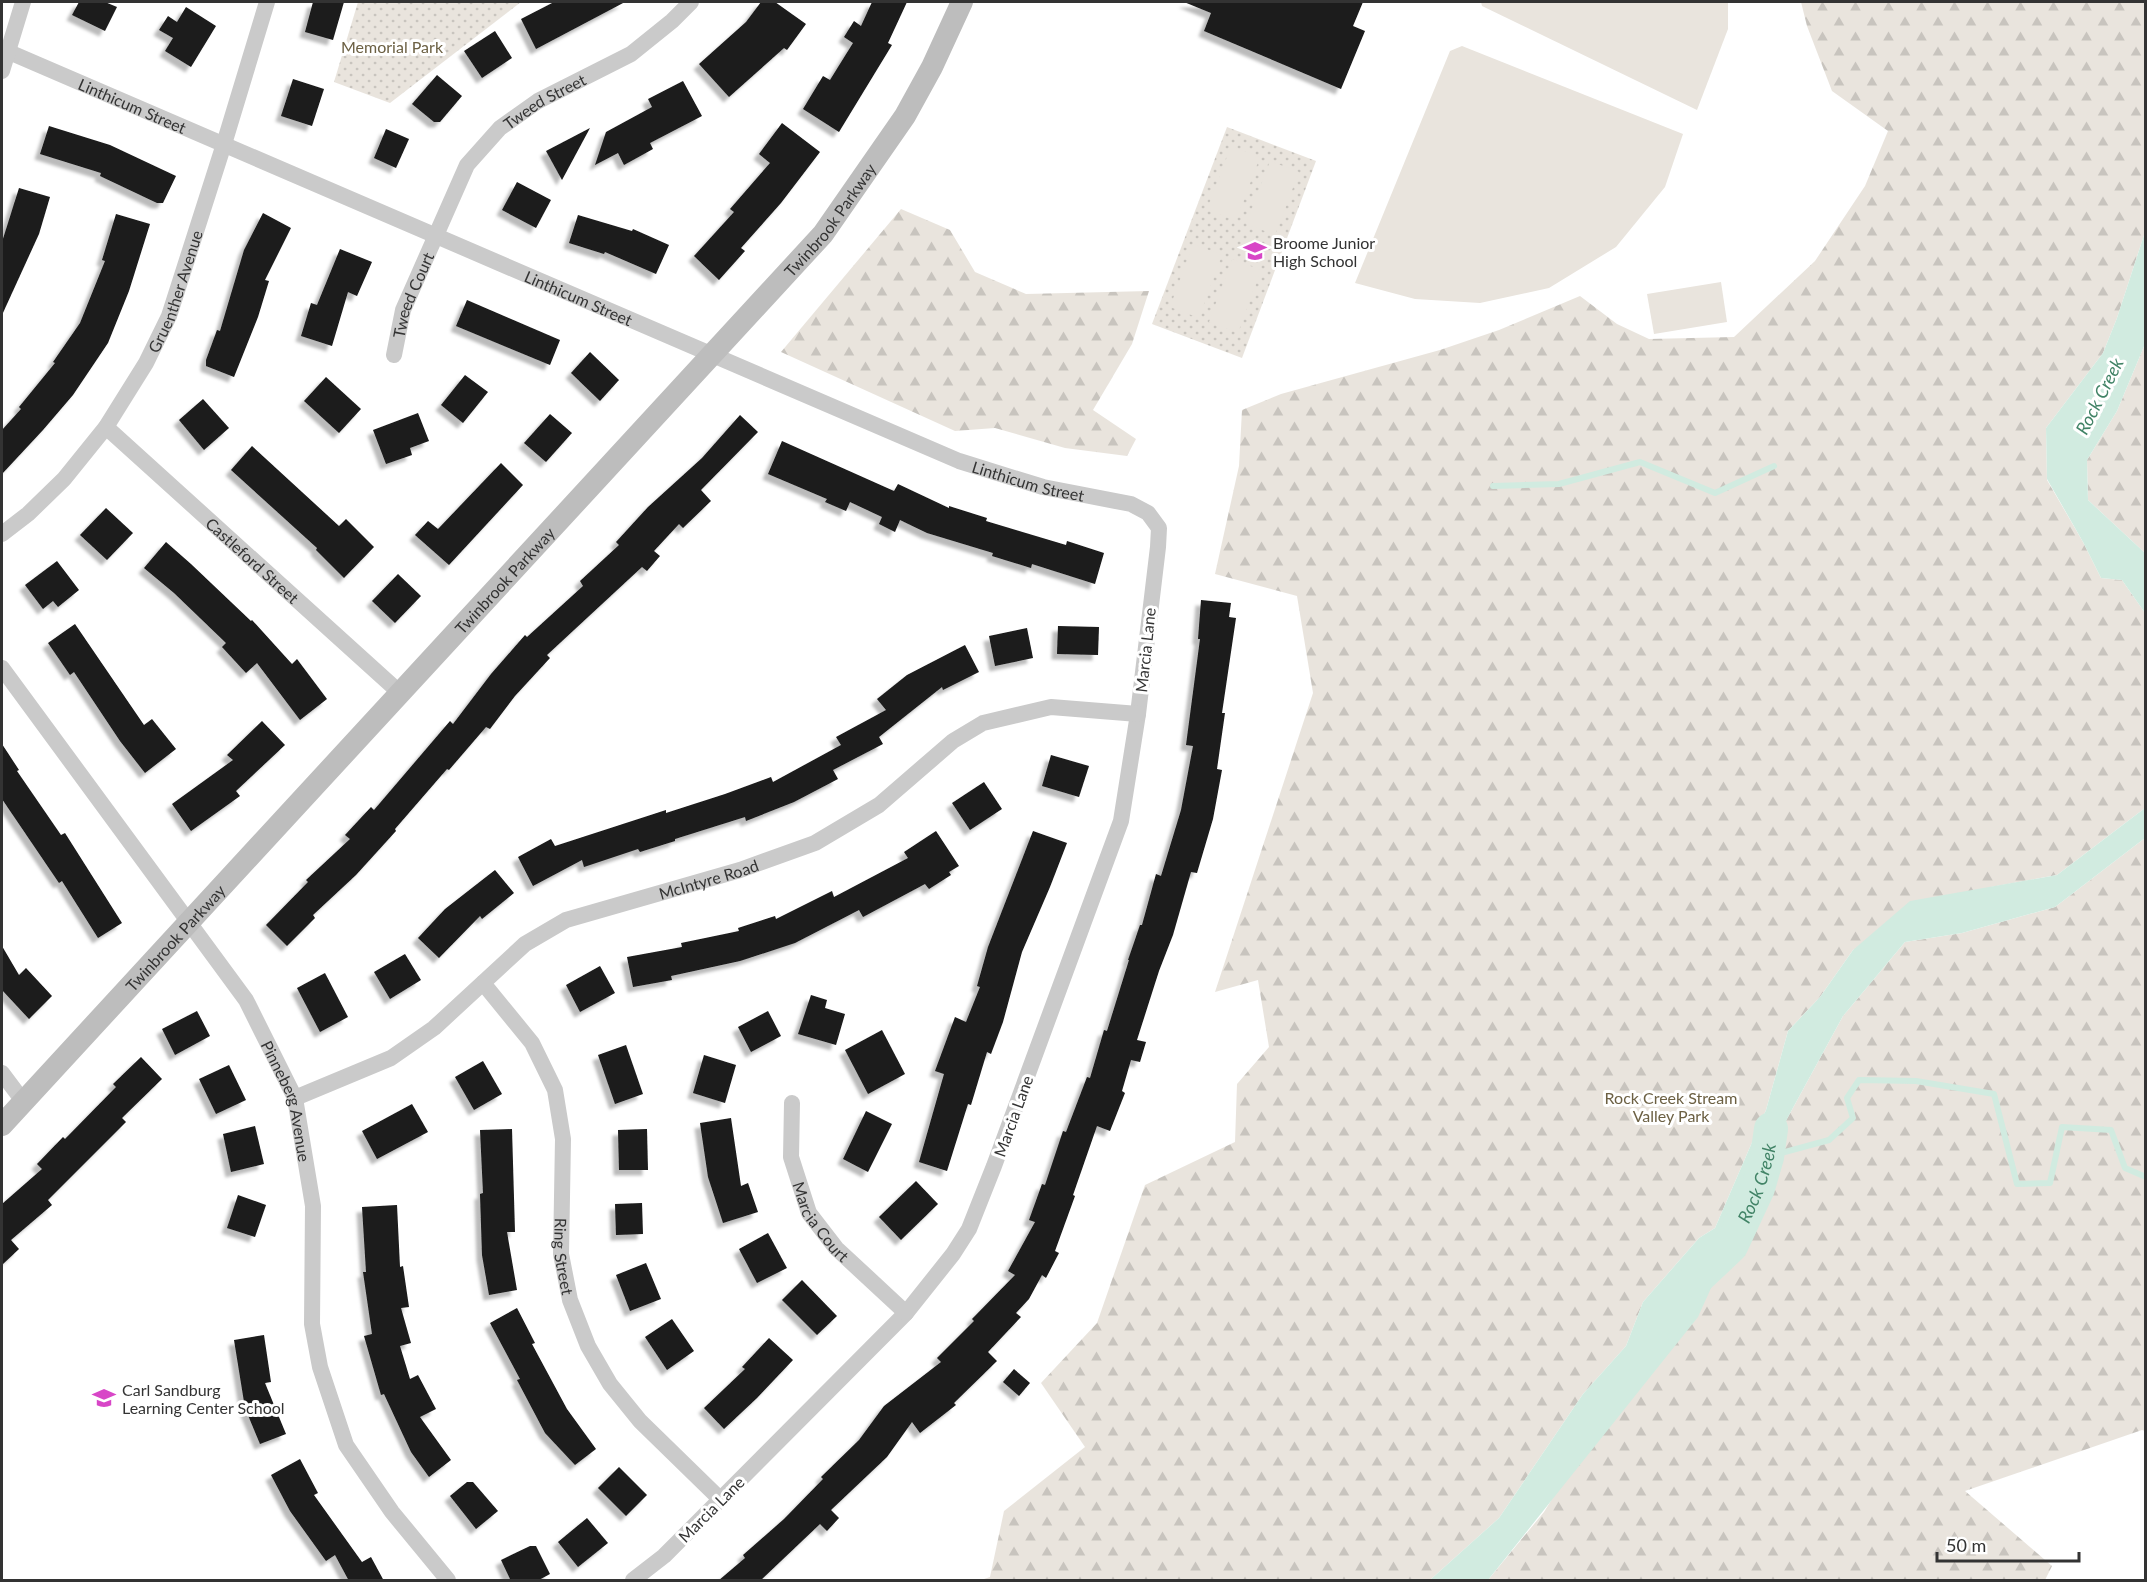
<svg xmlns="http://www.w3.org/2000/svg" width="2147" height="1582" font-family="Lato,sans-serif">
<defs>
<pattern id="grass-dots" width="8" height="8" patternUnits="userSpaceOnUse" patternTransform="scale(1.5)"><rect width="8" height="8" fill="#e9e4dd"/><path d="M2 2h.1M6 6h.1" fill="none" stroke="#c8c4be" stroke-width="1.8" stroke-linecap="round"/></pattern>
<pattern id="forest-firs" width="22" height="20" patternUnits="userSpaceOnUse" patternTransform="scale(1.5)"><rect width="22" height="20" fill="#e9e4dd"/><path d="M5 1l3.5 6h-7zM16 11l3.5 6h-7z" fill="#c8c4be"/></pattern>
<filter id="shadow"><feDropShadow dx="-5.5" dy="5.5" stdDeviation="1.5" flood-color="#0004"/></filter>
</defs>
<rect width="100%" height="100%" fill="#fff"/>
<g fill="url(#grass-dots)">
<path d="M358,2H521L390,103L334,82Z"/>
<path d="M1227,127L1316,161L1242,358L1152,324Z"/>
</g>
<g fill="url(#forest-firs)">
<path d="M1801,2H2145V232L2117,318L2103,353L2046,428L2047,480L2083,542L2101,578L2122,580L2145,613V808L2057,875L1991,887L1853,950L1820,997L1788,1031L1766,1110L1715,1228L1699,1238L1643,1302L1626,1346L1583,1394L1499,1518L1430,1580H981L990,1577L1004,1511L1085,1447L1041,1383L1097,1323L1145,1185L1235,1142L1237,1084L1269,1047L1258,980L1215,992L1313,693L1297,596L1215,574L1239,466L1242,410L1281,394L1440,350L1499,330L1580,296L1617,324L1649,339L1734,337L1815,261L1865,186L1888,131L1832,91L1807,26Z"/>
<path d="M901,209L950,230L975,272L1026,294L1149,291L1132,344L1093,410L1136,439L1127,456L1065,448L995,428L955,431L781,352Z"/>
<path d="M2145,344V553L2088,500L2087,460L2117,411Z"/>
<path d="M2145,838V1431L2142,1430L1965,1491L2052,1566L2045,1580H1488L1544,1512L1788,1117L1843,1016L1905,942L1962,933L2055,907Z"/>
</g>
<g fill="#e9e4dd">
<path d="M1481,2H1728V29L1697,110L1482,6Z"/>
<path d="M1462,46L1683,134L1665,187L1616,247L1549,288L1480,303L1415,299L1355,283L1450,51Z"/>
<path d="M1231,146L1260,157L1236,221L1207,209Z"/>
<path d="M1270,161L1299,172L1275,235L1246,224Z"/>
<path d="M1193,244L1222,255L1199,318L1170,307Z"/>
<path d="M1232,259L1261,270L1238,333L1209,322Z"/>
<path d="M1721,282L1727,322L1654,334L1647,294Z"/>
</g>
<g fill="#d1ebe0">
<path d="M2145,232V344L2117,411L2087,460L2088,500L2145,553V613L2122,580L2101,578L2083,542L2047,479L2046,428L2103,353L2117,318Z"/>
<path d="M2145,808V838L2055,907L1962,933L1905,942L1843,1016L1788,1117L1698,1317L1488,1580H1430L1499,1518L1583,1394L1626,1346L1643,1302L1699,1238L1715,1228L1766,1110L1788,1031L1820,997L1853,950L1910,901L2057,875Z"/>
</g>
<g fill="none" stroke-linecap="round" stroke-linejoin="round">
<g stroke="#d1ebe0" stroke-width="6">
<path d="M1493,486L1559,484L1640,462L1715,493L1774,466"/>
<path d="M1767,1157L1829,1140L1853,1118L1847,1098L1859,1080L1916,1081L1994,1094L2017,1184L2050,1183L2062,1127L2111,1130L2125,1168L2146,1177"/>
</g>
<path stroke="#d1ebe0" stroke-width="34" id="s1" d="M1695,1280L1731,1246L1758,1188L1767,1157L1771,1129"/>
</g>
<g fill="#1a1a1a" filter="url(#shadow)">
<path d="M79,2H105L117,7L105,31L72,15Z"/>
<path d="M313,2H344L333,40L305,32Z"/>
<path d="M554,2H625L536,49L521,19Z"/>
<path d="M761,2H775L806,24L787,50L784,48L729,97L699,64L746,22Z"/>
<path d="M872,2H907L888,43L892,45L839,132L803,109L823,76L830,80L853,43L844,37L854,21L861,26Z"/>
<path d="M1184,2H1363L1353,26L1365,31L1341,89L1204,31L1211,13Z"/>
<path d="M186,7L216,26L191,67L165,51L173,38L159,30L168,16L177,22Z"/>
<path d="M495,31L512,58L482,78L464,51Z"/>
<path d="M437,75L462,96L440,122H434L412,104Z"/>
<path d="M293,79L324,89L312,126L281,116Z"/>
<path d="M683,81L702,116L650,143L653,149L624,165L618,153L595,165L606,132L652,107L648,99Z"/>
<path d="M782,123L820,152L781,203L741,248L745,251L719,280L694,256L734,212L730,209L770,163L759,154Z"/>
<path d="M49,126L110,145L176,176L163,203H157L100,176L101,173L40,154Z"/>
<path d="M590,128L562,180L546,151Z"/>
<path d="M386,129L409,139L396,168L374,158Z"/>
<path d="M517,182L551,200L536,228L502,210Z"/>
<path d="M19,188L50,197L39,234L2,315V242Z"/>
<path d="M263,213L291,228L265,280L269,281L258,317L234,377L206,366V360L217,330L220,331L244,250Z"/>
<path d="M116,214L150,224L129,291L108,343L73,395L43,430L2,474V430L21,409L19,407L55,363L53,362L80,323L105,261L102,260Z"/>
<path d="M578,215L632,231L633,229L669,245L656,274L605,252L604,254L569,243Z"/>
<path d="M340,249L372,262L357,296L348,292L332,346L301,336L311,303L317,305Z"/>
<path d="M467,300L560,340L550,365L456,326Z"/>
<path d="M590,352L619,380L600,401L571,373Z"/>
<path d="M465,375L488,392L463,423L441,405Z"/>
<path d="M326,377L361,409L339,433L304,401Z"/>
<path d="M203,399L229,428L204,450L179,420Z"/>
<path d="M418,413L429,441L410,448L412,455L386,464L373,430Z"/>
<path d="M550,414L572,433L546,462L524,443Z"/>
<path d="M740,415L758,432L701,490L711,501L683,528L679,524L654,551L660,556L647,571L642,567L547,655L550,658L515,696L490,729L486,727L449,770L447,769L395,829L396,831L356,875L313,915L315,918L287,946L266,925L308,882L306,880L350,839L345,835L371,807L374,810L450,721L453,724L491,674L525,635L527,637L583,586L580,581L619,545L616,542L648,507L702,458Z"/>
<path d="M782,441L894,491L898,484L949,508V506L987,518L986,521L1066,545L1067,541L1104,553L1095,584L1032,564L1031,568L992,556L993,553L927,533L900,520L895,532L879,524L882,517L850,502L846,511L825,502L827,499L768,474Z"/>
<path d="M252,446L339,526L346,519L374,547L344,578L316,550L317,548L231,470Z"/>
<path d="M501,463L523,485L449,565L415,535L428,521L438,529Z"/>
<path d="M106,508L133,533L107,560L80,535Z"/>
<path d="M166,542L191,564L251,621L252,620L292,664L297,659L327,699L300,720L257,663L246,673L222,647L226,643L174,593L144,568Z"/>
<path d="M57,561L79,590L58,607L53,601L43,609L25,585Z"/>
<path d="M398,574L421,596L395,623L372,601Z"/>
<path d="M1201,600L1231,603L1229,617L1236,618L1222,713H1225L1217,769L1222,770L1213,819L1197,873L1191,872L1173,935L1159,971L1137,1040L1146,1042L1140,1062L1131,1060L1122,1091L1125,1093L1110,1131L1097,1126L1073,1195L1075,1196L1055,1251L1059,1253L1046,1278L1042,1275L1029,1299L1016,1313L1021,1317L988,1352L997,1361L954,1403L956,1405L920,1433L912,1422L887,1457L831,1510L839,1518L827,1531L820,1524L760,1581H718L745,1558L743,1555L784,1519L823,1479L821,1477L859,1440L884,1406L941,1362L937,1358L974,1321L972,1319L1015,1275L1008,1271L1035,1222L1029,1220L1042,1184L1045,1185L1063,1131L1066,1132L1087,1077L1090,1078L1104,1030L1107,1031L1129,960H1128L1140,925H1142L1156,874L1161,876L1181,810L1193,746L1186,745L1200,639H1198Z"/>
<path d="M75,624L144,725L152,719L176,749L145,773L120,741L74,672L70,675L48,643Z"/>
<path d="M1058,626L1099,627L1098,655L1057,654Z"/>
<path d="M1027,628L1033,658L995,666L989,636Z"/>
<path d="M965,645L979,672L943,690L942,687L879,737L883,744L833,770L838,779L794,802L746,821L745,817L675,839V841L640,852L638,849L584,867L582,860L533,886L518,857L551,839L555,846L666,810V813L725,794L771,777L773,782L841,745L836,737L886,710L877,699L907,675Z"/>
<path d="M262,721L285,745L236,791L240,796L191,831L172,804L233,760L227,755Z"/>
<path d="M2,744L19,770L17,771L61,835L65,833L122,923L98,938L62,881L59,883L2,799Z"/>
<path d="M1051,755L1089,766L1079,797L1042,786Z"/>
<path d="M984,782L1002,809L970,830L952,803Z"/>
<path d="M936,831L959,866L949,872L951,875L929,889L925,884L863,917L859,910L795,943L740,961L671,976L672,980L633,987L627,957L682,947L681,943L739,931L738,928L775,916L776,919L832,891L834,897L908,858L904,852Z"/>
<path d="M1033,831L1067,843L1050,887L1022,952L1003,1022L991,1054L987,1052L971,1105L968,1104L947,1171L919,1162L944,1074L935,1071L955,1017L966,1022L980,987L977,986L988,947Z"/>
<path d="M495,870L514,893L482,919L480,916L439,958L418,938L445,909Z"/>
<path d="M2,946L19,975L26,968L52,996L29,1019L2,990Z"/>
<path d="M405,954L421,980L390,999L374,972Z"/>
<path d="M600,966L615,993L580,1012L566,985Z"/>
<path d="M325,973L348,1017L320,1032L297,988Z"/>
<path d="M811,995L827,1000L825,1008L845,1014L836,1045L798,1034Z"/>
<path d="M197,1011L210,1036L175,1055L162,1029Z"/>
<path d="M768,1011L781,1036L751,1052L738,1027Z"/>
<path d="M882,1030L905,1074L868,1094L845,1050Z"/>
<path d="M626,1045L643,1094L615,1104L598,1055Z"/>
<path d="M704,1055L736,1065L725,1103L693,1093Z"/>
<path d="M141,1057L162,1079L122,1118L126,1122L48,1200L52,1205L11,1240L19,1249L2,1265V1204L42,1169L37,1164L63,1137L65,1139L116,1087L113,1084Z"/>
<path d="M483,1061L502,1094L474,1110L455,1077Z"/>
<path d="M229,1065L246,1100L216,1114L199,1079Z"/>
<path d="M412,1104L428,1132L377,1159L362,1131Z"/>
<path d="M866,1111L892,1124L868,1172L843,1159Z"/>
<path d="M731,1118L741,1186L748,1183L758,1212L723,1223L708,1177L700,1123Z"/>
<path d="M255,1126L264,1164L231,1172L223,1134Z"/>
<path d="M512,1129L515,1232H507L517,1290L489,1295L482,1255L480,1194L483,1193L480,1130Z"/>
<path d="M647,1129L648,1170H619L618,1130Z"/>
<path d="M916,1181L938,1204L901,1240L879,1217Z"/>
<path d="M238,1195L266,1205L255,1237L227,1228Z"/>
<path d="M642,1203L643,1234L616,1235L615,1204Z"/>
<path d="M397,1205L400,1267L403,1266L409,1307L401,1308L411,1343L400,1346L410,1379L418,1375L436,1409L420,1417L451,1460L429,1477L411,1452L384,1394L381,1395L364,1336L372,1334L363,1272H366L362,1207Z"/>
<path d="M768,1233L787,1268L757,1283L739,1249Z"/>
<path d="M646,1263L661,1299L630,1311L616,1275Z"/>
<path d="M802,1280L837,1316L817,1335L782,1300Z"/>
<path d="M517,1308L535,1343L532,1344L567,1409L596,1449L575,1465L545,1433L517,1380L520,1379L490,1323Z"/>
<path d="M672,1319L694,1351L667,1370L645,1337Z"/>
<path d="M264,1335L271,1382L265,1383L286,1434L260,1444L245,1408L234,1340Z"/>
<path d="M769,1338L793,1360L757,1398L724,1429L704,1408L745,1369L742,1367Z"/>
<path d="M1014,1369L1030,1383L1019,1396L1003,1382Z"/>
<path d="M300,1459L318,1493L314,1495L362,1562L371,1557L384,1581H349L335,1555L326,1561L290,1511L271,1475Z"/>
<path d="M619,1467L647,1495L626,1516L598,1488Z"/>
<path d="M467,1482H473L498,1511L476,1529L450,1496Z"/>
<path d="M587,1518L608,1543L578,1567L558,1542Z"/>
<path d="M530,1546H536L550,1574L537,1581H511L501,1560Z"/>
</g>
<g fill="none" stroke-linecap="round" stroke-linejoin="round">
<g stroke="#cacaca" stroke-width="16">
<path id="s2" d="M2,49L959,461L1043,487L1131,504L1148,513L1159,528L1158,547L1138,714L1121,821L994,1166L969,1229L953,1254L906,1313L664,1556L633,1580"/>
<path d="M2,71L23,2"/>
<path id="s3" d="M394,355L403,310L467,165L500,128L538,101L631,54L672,21L691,2"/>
<path id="s4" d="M106,427L399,692"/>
<path id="s5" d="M2,534L28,514L64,479L106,427L146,363L169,316L224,144L267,2"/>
<path id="s6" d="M2,668L246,1000L295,1098L313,1206L312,1324L320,1367L346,1445L392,1512L448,1580"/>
<path id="s7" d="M483,983L532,1043L555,1090L563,1139L561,1254L570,1300L588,1346L610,1384L640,1421L721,1500"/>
<path d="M2,1073L23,1101"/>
<path id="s8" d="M295,1098L391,1058L434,1028L525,944L566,920L740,870L815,843L879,805L953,741L983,723L1051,707L1138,714"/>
<path id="s9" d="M792,1103L791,1157L809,1213L836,1248L906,1313"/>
</g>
<path stroke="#bdbdbd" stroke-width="22" id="s10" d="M2,1125L823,234L905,116L932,67L962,2"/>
</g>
<defs>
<g id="school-bare" transform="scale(1.8)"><path d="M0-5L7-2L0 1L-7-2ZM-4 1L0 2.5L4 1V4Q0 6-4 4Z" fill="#d846c7" stroke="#fff" stroke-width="2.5" paint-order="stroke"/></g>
</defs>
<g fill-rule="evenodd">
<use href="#school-bare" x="1255" y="251"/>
<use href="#school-bare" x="104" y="1398"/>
</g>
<g text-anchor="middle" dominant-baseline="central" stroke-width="6" stroke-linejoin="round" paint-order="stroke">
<g font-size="16" fill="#6c6043" stroke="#fff">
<text x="392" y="46">Memorial Park</text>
<text x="1671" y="1097">Rock Creek Stream<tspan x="1671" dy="18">Valley Park</tspan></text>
</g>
<g font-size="16" fill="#333" stroke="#fff">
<text stroke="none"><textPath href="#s3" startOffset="306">Tweed Street</textPath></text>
<text stroke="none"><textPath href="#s2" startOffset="142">Linthicum Street</textPath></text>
<text stroke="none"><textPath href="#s10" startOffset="1227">Twinbrook Parkway</textPath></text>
<text stroke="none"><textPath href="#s5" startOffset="303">Gruenther Avenue</textPath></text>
<text stroke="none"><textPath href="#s3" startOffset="63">Tweed Court</textPath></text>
<text stroke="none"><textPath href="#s2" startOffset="628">Linthicum Street</textPath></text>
<text stroke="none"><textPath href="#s2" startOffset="1114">Linthicum Street</textPath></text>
<text stroke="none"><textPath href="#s4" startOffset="198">Castleford Street</textPath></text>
<text stroke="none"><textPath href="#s10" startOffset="741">Twinbrook Parkway</textPath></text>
<text transform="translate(1145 650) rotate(-84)">Marcia Lane</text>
<text stroke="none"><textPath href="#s8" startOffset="476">McIntyre Road</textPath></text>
<text stroke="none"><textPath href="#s10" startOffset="255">Twinbrook Parkway</textPath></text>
<text stroke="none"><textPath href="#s6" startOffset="522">Pinneberg Avenue</textPath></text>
<text transform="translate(1013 1116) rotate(-70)">Marcia Lane</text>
<text stroke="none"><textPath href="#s9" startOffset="126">Marcia Court</textPath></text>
<text stroke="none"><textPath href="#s7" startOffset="297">Ring Street</textPath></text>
<text transform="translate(711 1509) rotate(-45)">Marcia Lane</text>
</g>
<g font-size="16" fill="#333" stroke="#fff" text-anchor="start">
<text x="1273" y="242">Broome Junior<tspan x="1273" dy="18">High School</tspan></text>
<text x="122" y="1389">Carl Sandburg<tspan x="122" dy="18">Learning Center School</tspan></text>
</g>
<g font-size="18" font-style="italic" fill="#418366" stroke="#fff">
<text transform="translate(2099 396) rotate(-63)">Rock Creek</text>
<text stroke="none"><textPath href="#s1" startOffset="118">Rock Creek</textPath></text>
</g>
</g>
<rect width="2147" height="1582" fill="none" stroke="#333333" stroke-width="6"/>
<path d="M1937 1552v9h142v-9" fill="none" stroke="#333333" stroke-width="3"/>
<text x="1946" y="1552" font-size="18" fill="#333333" stroke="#ffffff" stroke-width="4.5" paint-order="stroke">50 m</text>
</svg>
